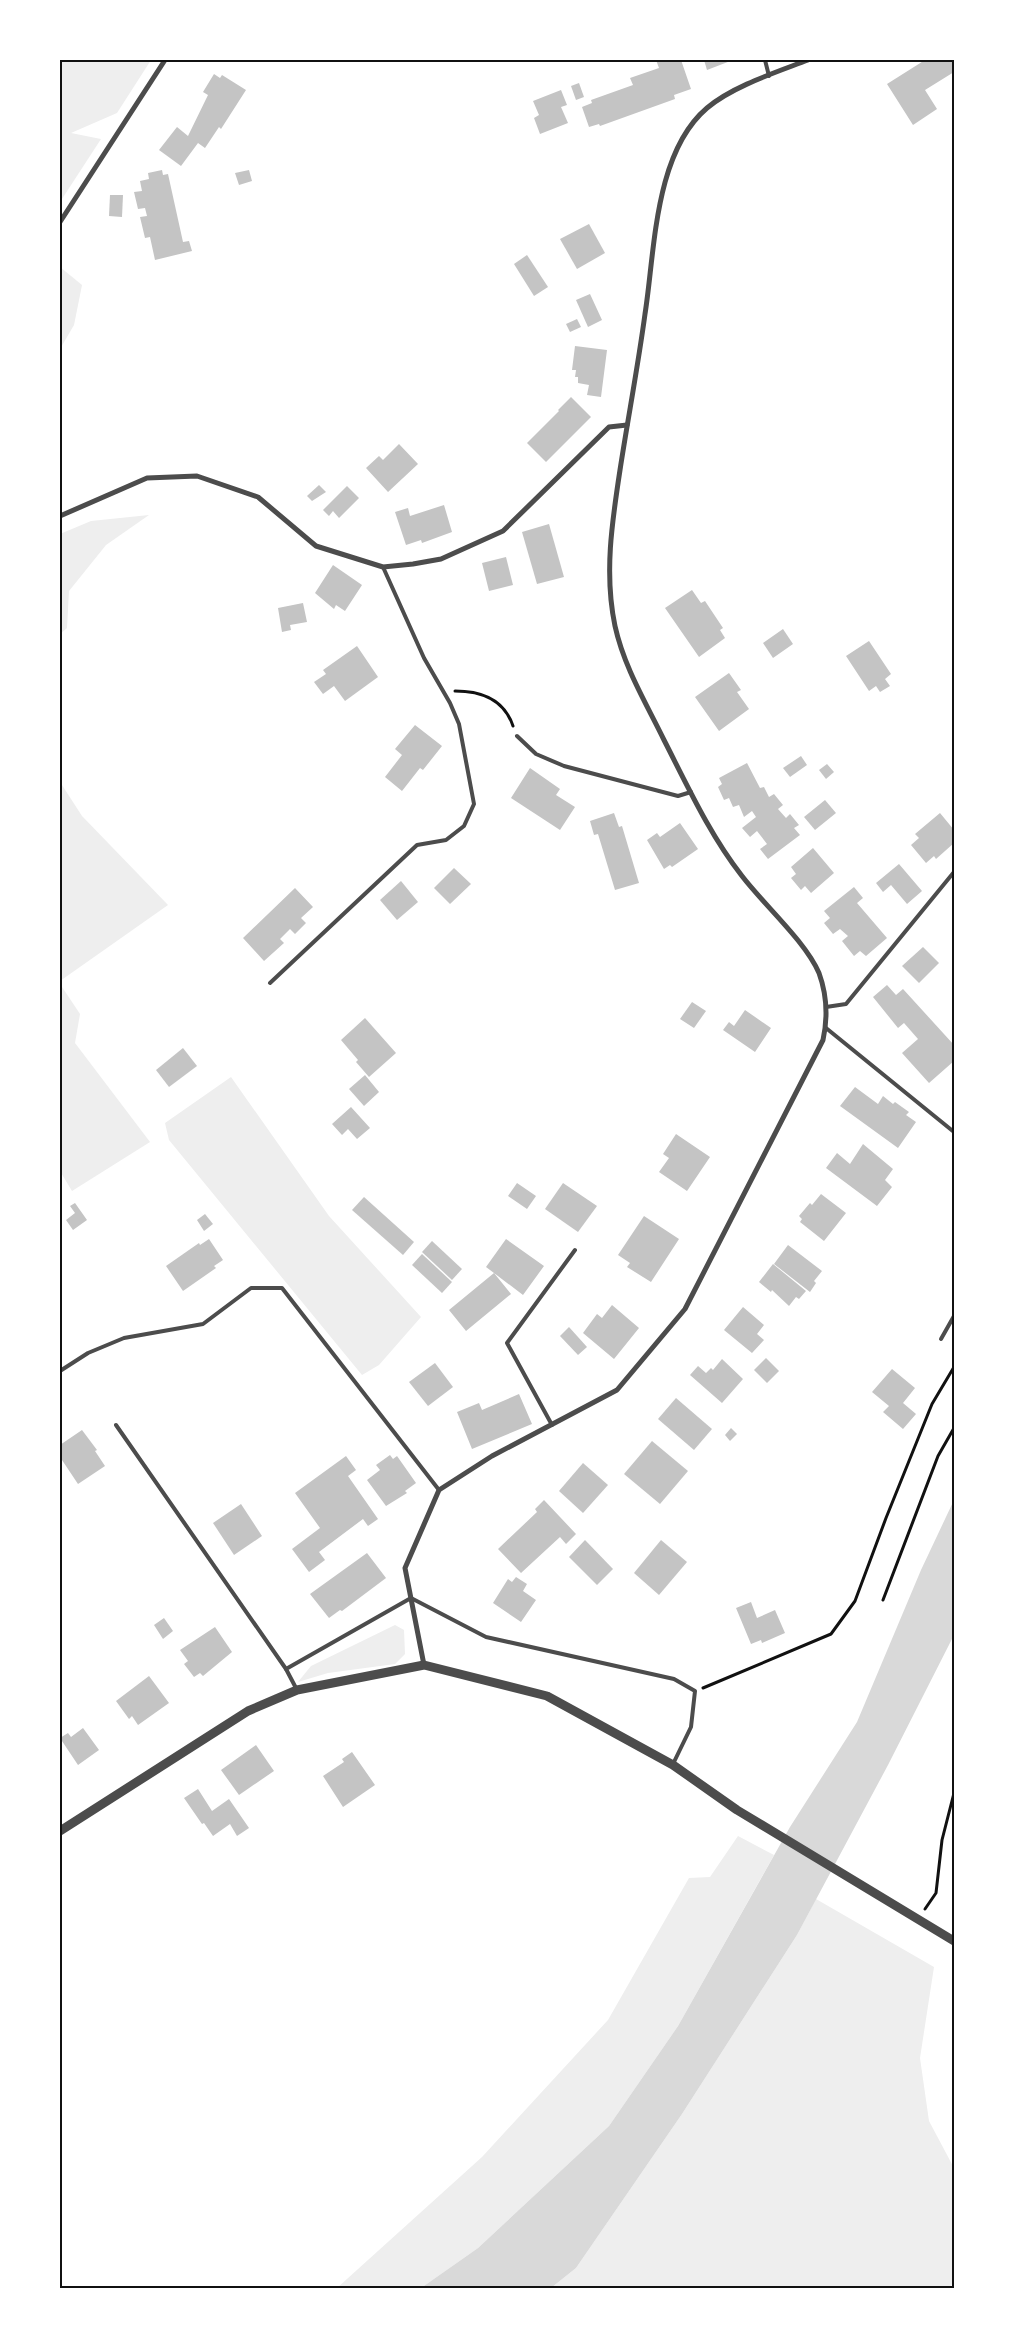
<svg xmlns="http://www.w3.org/2000/svg" width="1014" height="2348" font-family="Inter,sans-serif">
<rect width="100%" height="100%" fill="#fff"/>
<g fill="#eee">
<path d="M60,60H151L117,113L71,133L101,139L60,202Z"/>
<path d="M60,267L82,285L74,325L60,349Z"/>
<path d="M149,515L106,545L69,591L67,628L60,634V534L91,521Z"/>
<path d="M60,782L82,816L168,905L60,981Z"/>
<path d="M60,984L80,1014L75,1043L150,1142L72,1191L60,1171Z"/>
<path d="M231,1077L329,1216L421,1317L379,1365L362,1375L169,1140L165,1123Z"/>
<path d="M395,1625L404,1630L405,1654L395,1664L328,1673L298,1682L311,1666Z"/>
<path d="M738,1836L774,1855L678,2026L609,2126L478,2248L421,2288H337L482,2157L608,2020L689,1878L710,1877Z"/>
<path d="M816,1899L934,1967L920,2058L929,2121L954,2168V2280L950,2288H551L576,2268L682,2114L797,1935Z"/>
</g>
<path fill="#d9d9d9" d="M954,1500V1635L888,1765L797,1935L682,2114L576,2268L551,2288H421L478,2248L609,2126L678,2026L790,1827L857,1722L921,1570Z"/>
<g fill="#c4c4c4">
<path d="M656,60H681L691,89L674,95L675,99L600,126L599,124L589,127L582,107L592,103L591,100L633,85L630,78L659,68Z"/>
<path d="M704,60H733L707,70Z"/>
<path d="M925,60H954V72L925,90L937,109L913,125L887,84Z"/>
<path d="M214,74L220,78L222,75L246,90L221,129L219,127L205,148L198,143L181,166L159,150L177,127L188,136L208,95L203,92Z"/>
<path d="M579,83L584,97L576,100L571,86Z"/>
<path d="M561,90L567,105L561,107L568,123L540,134L534,118L539,115L533,101Z"/>
<path d="M162,170L163,175L168,174L183,242L189,241L192,251L155,260L150,237L145,238L140,217L147,216L145,208L138,209L134,192L142,191L140,181L149,179L148,173Z"/>
<path d="M249,170L252,181L239,185L235,173Z"/>
<path d="M110,195H123L122,217L109,216Z"/>
<path d="M589,224L605,253L577,269L560,239Z"/>
<path d="M527,255L548,287L534,296L514,264Z"/>
<path d="M590,294L602,320L588,327L576,300Z"/>
<path d="M577,319L581,327L570,332L566,324Z"/>
<path d="M575,346L607,350L601,397L587,395L589,385L578,383V377H575L576,370H572Z"/>
<path d="M571,397L591,417L546,462L527,443L559,411L558,410Z"/>
<path d="M399,444L418,464L388,492L366,468L379,456L383,460Z"/>
<path d="M319,485L326,492L312,501L307,496Z"/>
<path d="M347,486L359,498L339,518L333,511L329,516L323,510Z"/>
<path d="M444,505L452,532L422,543L421,540L406,545L395,512L408,508L410,516Z"/>
<path d="M549,524L564,577L537,584L522,532Z"/>
<path d="M506,557L513,585L489,591L482,563Z"/>
<path d="M333,565L362,585L345,611L336,605L334,609L315,593Z"/>
<path d="M692,590L701,603L705,601L723,628L720,630L725,638L699,657L665,608Z"/>
<path d="M303,603L307,622L290,625L291,630L282,632L278,608Z"/>
<path d="M783,629L793,644L773,658L763,643Z"/>
<path d="M869,641L891,674L885,679L890,686L880,692L876,686L869,691L846,656Z"/>
<path d="M357,646L378,677L345,701L334,686L323,694L314,682L326,674L323,670Z"/>
<path d="M729,673L741,690L737,692L749,709L719,731L695,697Z"/>
<path d="M415,725L442,746L423,770L420,768L402,791L385,777L402,755L395,749Z"/>
<path d="M801,756L807,765L790,777L783,768Z"/>
<path d="M747,763L760,788L764,787L769,797L774,794L783,805L778,809L786,818L790,814L799,825L794,828L800,835L768,859L760,849L767,844L757,831L750,837L742,828L756,817L752,811L744,817L739,805L733,807L729,798L724,800L718,787L722,784L719,778Z"/>
<path d="M827,764L834,772L826,779L819,770Z"/>
<path d="M530,768L560,789L556,795L575,807L560,830L511,798Z"/>
<path d="M825,800L836,813L815,830L804,817Z"/>
<path d="M614,813L619,827L622,826L639,883L615,890L598,834L594,835L590,821Z"/>
<path d="M940,813L954,830V843L936,859L934,856L926,863L911,845L919,838L915,834Z"/>
<path d="M680,823L698,849L672,867L670,865L664,869L647,840L657,833L660,837Z"/>
<path d="M813,848L834,873L811,893L805,886L801,890L791,878L796,874L791,867Z"/>
<path d="M899,864L922,891L907,904L891,885L883,892L876,883Z"/>
<path d="M454,868L471,884L450,904L434,888Z"/>
<path d="M401,881L418,902L397,920L380,900Z"/>
<path d="M854,887L863,898L857,903L887,938L866,956L860,951L854,956L842,941L848,936L840,929L833,934L824,923L830,918L824,911Z"/>
<path d="M295,888L313,907L301,918L306,923L295,934L290,929L280,939L284,943L264,961L243,938Z"/>
<path d="M923,947L939,963L919,983L902,966Z"/>
<path d="M887,985L896,995L903,989L954,1045V1061L929,1083L902,1053L918,1039L904,1023L898,1028L873,997Z"/>
<path d="M692,1002L706,1011L694,1028L680,1019Z"/>
<path d="M745,1010L771,1028L755,1052L723,1030L729,1022L734,1026Z"/>
<path d="M365,1018L396,1053L369,1077L356,1062L358,1060L341,1040Z"/>
<path d="M183,1048L197,1066L169,1087L156,1070Z"/>
<path d="M365,1075L379,1092L364,1106L349,1089Z"/>
<path d="M855,1087L878,1104L883,1096L893,1104L895,1102L909,1112L906,1115L916,1122L898,1148L840,1106Z"/>
<path d="M351,1107L370,1128L357,1139L348,1129L342,1135L332,1124Z"/>
<path d="M676,1134L710,1157L687,1191L659,1172L669,1158L663,1154Z"/>
<path d="M863,1144L893,1169L885,1180L892,1187L877,1206L826,1168L837,1153L850,1164Z"/>
<path d="M517,1183L536,1196L527,1209L508,1196Z"/>
<path d="M563,1183L597,1206L578,1232L545,1209Z"/>
<path d="M821,1194L846,1213L824,1241L800,1222L802,1219L799,1216L810,1203L812,1205Z"/>
<path d="M364,1197L414,1242L403,1255L352,1210Z"/>
<path d="M75,1203L87,1220L73,1230L66,1220L75,1213L70,1206Z"/>
<path d="M205,1214L213,1224L204,1231L197,1220Z"/>
<path d="M644,1216L679,1239L651,1282L627,1267L630,1263L618,1255Z"/>
<path d="M209,1239L223,1260L214,1266L216,1268L183,1291L166,1266L199,1243L200,1245Z"/>
<path d="M506,1239L544,1266L523,1295L494,1273L511,1294L466,1331L449,1310L494,1273L486,1267Z"/>
<path d="M432,1241L462,1269L452,1280L422,1252Z"/>
<path d="M788,1245L822,1271L814,1281L816,1283L810,1292L774,1264Z"/>
<path d="M422,1254L452,1282L442,1293L412,1265Z"/>
<path d="M773,1264L806,1291L799,1299L796,1297L789,1306L772,1290L771,1292L759,1282Z"/>
<path d="M612,1305L639,1328L614,1359L583,1333L597,1314L602,1318Z"/>
<path d="M743,1307L764,1325L757,1334L764,1340L752,1353L724,1330Z"/>
<path d="M569,1327L587,1347L578,1355L560,1336Z"/>
<path d="M766,1358L779,1371L767,1383L754,1370Z"/>
<path d="M722,1359L743,1379L722,1403L690,1375L698,1366L706,1373L711,1368L713,1370Z"/>
<path d="M435,1363L453,1387L428,1406L409,1382Z"/>
<path d="M892,1369L915,1388L903,1403L916,1414L903,1429L883,1412L889,1406L872,1392Z"/>
<path d="M519,1394L532,1424L472,1449L457,1412L479,1403L482,1410Z"/>
<path d="M676,1398L712,1429L694,1450L658,1419Z"/>
<path d="M731,1428L737,1434L730,1441L725,1435Z"/>
<path d="M82,1430L97,1450L95,1451L105,1466L78,1484L60,1457V1445Z"/>
<path d="M652,1441L688,1471L660,1504L624,1474Z"/>
<path d="M390,1455L393,1459L397,1456L416,1483L405,1491L407,1493L386,1506L367,1480L380,1470L376,1465Z"/>
<path d="M346,1456L356,1470L348,1476L378,1519L368,1526L363,1519L319,1552L325,1560L309,1572L292,1549L320,1528L295,1493Z"/>
<path d="M583,1463L608,1485L583,1513L559,1491Z"/>
<path d="M544,1500L576,1534L566,1544L560,1537L521,1573L498,1549L537,1512L535,1509Z"/>
<path d="M241,1504L262,1536L234,1555L213,1523Z"/>
<path d="M585,1540L613,1569L597,1585L569,1557Z"/>
<path d="M661,1540L687,1562L659,1595L634,1573Z"/>
<path d="M367,1553L386,1578L342,1611L340,1610L329,1618L310,1594Z"/>
<path d="M516,1577L527,1584L523,1591L536,1600L521,1622L493,1603L508,1579L512,1582Z"/>
<path d="M751,1602L757,1618L775,1610L785,1633L762,1643L761,1640L751,1644L736,1608Z"/>
<path d="M164,1618L173,1631L163,1639L154,1625Z"/>
<path d="M215,1627L232,1652L203,1676L200,1673L194,1677L184,1664L188,1661L180,1650Z"/>
<path d="M149,1676L169,1703L138,1725L132,1716L129,1719L116,1701Z"/>
<path d="M83,1728L99,1750L78,1765L60,1738L68,1733L71,1737Z"/>
<path d="M256,1745L274,1771L239,1795L221,1770Z"/>
<path d="M352,1752L375,1785L343,1807L323,1776L344,1762L342,1759Z"/>
<path d="M198,1789L212,1811L229,1799L249,1828L237,1836L230,1824L213,1836L204,1823L202,1824L184,1798Z"/>
</g>
<g fill="none" stroke-linecap="round" stroke-linejoin="round">
<g stroke="#111" stroke-width="3">
<path d="M455,691C481,691 504,699 513,726"/>
<path d="M883,1600L938,1456L954,1428"/>
<path d="M703,1688L831,1634L855,1601L886,1518L932,1404L954,1367"/>
<path d="M925,1909L936,1893L942,1840L954,1793"/>
</g>
<g stroke="#4c4c4c" stroke-width="4">
<path d="M765,60L769,76"/>
<path d="M517,736L536,754L564,766L678,796L691,792"/>
<path d="M270,983L417,845L446,840L464,826L474,804L459,724L450,703L424,658L383,567"/>
<path d="M826,1007L846,1004L954,872"/>
<path d="M826,1028L954,1132"/>
<path d="M941,1339L954,1316"/>
<path d="M60,1371L88,1353L124,1338L203,1324L251,1288H282L439,1490"/>
<path d="M116,1425L286,1669"/>
<path d="M552,1425L507,1343L575,1250"/>
<path d="M297,1690L286,1669L411,1598L486,1637L674,1679L695,1691L691,1727L673,1764"/>
</g>
<g stroke="#4c4c4c" stroke-width="5">
<path d="M60,222L165,60"/>
<path d="M60,516L147,478L197,476L258,497L316,546L383,567L413,564L441,559L503,531L609,427L627,425"/>
<path d="M424,1665L405,1568L439,1490L492,1456L617,1390L685,1309L823,1040C828,1017 827,995 819,973C805,941 765,906 742,876C710,835 688,787 664,740C646,703 624,667 615,626C604,574 612,522 620,470C628,418 638,366 645,314C655,251 654,153 707,108C733,86 777,72 808,60"/>
</g>
<path stroke="#4c4c4c" stroke-width="9" d="M60,1831L248,1711L297,1690L424,1665L547,1696L673,1765L737,1810L954,1941"/>
</g>
<rect width="1014" height="2348" fill="none" stroke="#ffffff" stroke-width="122"/>
<rect x="61" y="61" width="892" height="2226" fill="none" stroke="#111" stroke-width="2"/>
</svg>
